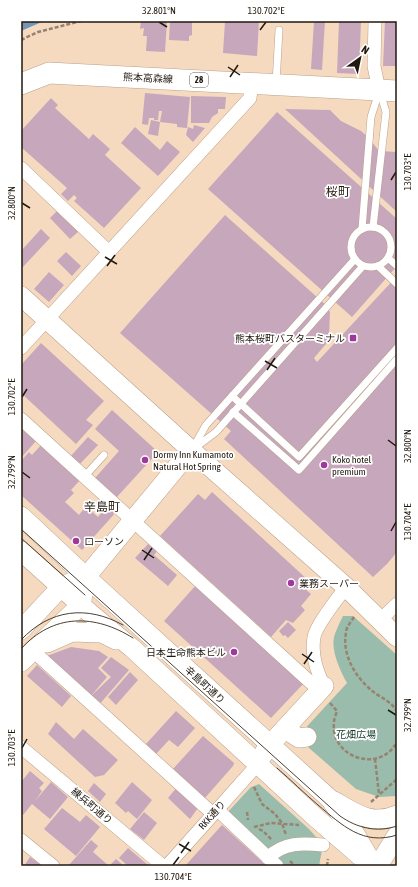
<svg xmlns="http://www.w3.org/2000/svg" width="418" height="887" font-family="'Asap Condensed','Noto Sans JP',sans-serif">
<rect width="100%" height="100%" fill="#f5dac0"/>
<g fill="#9abcac">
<path d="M343,616H353L397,655V796L379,797L356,789L301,741L300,734L347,683C340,670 331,651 334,637C336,630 340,622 343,616Z"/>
<path d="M259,784L309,829L323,845L319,866H283L226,814L251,787Z"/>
</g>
<path fill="#7495b4" d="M21,21H44L21,31Z"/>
<g fill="#c7a7bc">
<path d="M141,21H167L165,52L146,51L147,36H143L144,28L140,29Z"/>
<path d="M170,21H192V35L189,36V41L169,40Z"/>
<path d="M225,21H259L257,56L223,53Z"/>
<path d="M314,21H325L322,70L311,69Z"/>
<path d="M339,21H361L359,74L337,73Z"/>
<path d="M385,21H397V66H383Z"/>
<path d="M145,93L190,97L187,128L177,127V124L160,122L162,111H159L158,120H154V118H149L148,125L142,124Z"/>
<path d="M191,96L226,97L225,109H218V113L212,117L209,123H191Z"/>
<path d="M51,98L58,105L55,108L89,139L93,134L110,149L105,155L141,188L104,228L74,201L77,198L74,195L68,201L61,194L67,188L21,147V131Z"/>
<path d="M285,109L330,110L341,121L361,131L369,138L379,151L397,152V212Z"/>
<path d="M277,112L397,219V266L352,317L208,189Z"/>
<path d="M151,120L160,122L158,136L148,134Z"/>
<path d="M194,125L205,128L193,142L186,135L188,127L193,129Z"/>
<path d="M135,127L160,150L167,141L180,152L158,176L121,143Z"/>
<path d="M59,209L79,231L70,239L50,218Z"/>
<path d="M225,215L327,306L330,312L329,337L326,344L314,358L317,362L397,276V552L387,564L373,577L224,439L231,431L120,333Z"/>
<path d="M41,229L50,238L21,269V251Z"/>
<path d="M66,252L81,266L72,276L57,261Z"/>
<path d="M49,272L64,285L49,302L34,289Z"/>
<path d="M41,343L104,401L86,420L93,425L76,444L21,393V365Z"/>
<path d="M112,410L158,452L116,498L95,478L119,451L95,429Z"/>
<path d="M21,427L36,441L21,458Z"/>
<path d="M88,437L98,445L78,466L69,458Z"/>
<path d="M42,444L81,479L71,490L74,493L65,502L79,515L86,506L98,517L109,504L117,511L82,550L21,495V461L29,452L32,455Z"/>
<path d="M212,492L309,581L303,587L311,594L301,606L305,610L293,623L286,620L271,637L160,536L198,494L205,500Z"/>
<path d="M150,542L159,549L154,555L177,575L168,586L135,558Z"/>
<path d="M196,585L304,683L271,718L164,621Z"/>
<path d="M288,622L296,630L288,638L285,635L283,636L279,631Z"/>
<path d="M71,647L99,651L108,657L98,668L107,677L91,696L111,677L101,668L111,657L129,670L98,706L44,657Z"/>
<path d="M37,665L71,696L62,707L27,676Z"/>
<path d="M130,672L138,680L116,705L108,697Z"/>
<path d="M176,711L195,728L178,747L169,740L156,754L146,744Z"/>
<path d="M56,722L74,739L83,729L118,760L104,775L95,777L48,734Z"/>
<path d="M203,736L234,763L233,766L204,799L172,770Z"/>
<path d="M30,771L44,783L39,788L42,791L35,801L51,782L68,797L50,819L32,804L23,815L21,814V782Z"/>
<path d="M132,782L152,800L137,819L128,811L126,813L115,803Z"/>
<path d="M94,783L106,794L100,802L88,791Z"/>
<path d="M178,786L200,805L190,819L168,798Z"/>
<path d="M62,808L80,822L86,815L100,827L76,856L44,829Z"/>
<path d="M144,812L157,823L144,840L130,829Z"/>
<path d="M222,825L267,866H185Z"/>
<path d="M91,840L98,846L93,852L109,866H87L85,865L84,866H70L69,865Z"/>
<path d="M128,848L148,865L146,866H128L119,858Z"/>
<path d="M30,857L41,865V866H24Z"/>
<path d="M116,859L124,866H111L110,865Z"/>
</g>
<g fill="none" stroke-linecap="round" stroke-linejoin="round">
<g stroke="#bba189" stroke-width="8">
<g id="lane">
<path d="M276,83L279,30"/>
<path d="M373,227L386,112L380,92"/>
<circle cx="371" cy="247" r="20"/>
<path d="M362,229L371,117L379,92"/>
<path d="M388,258L397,266"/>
<path d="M378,266L397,284"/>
<path d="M232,396L299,457L397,348"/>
<path d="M233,412L299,470L397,359"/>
<path d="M193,448L206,425L355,259"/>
<path d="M192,450L216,432L363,266"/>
<path d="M84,477L104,455"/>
</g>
</g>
<g stroke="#bba189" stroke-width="14">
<g id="street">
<path d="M375,21L374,66L379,90"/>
<path d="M21,168L109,252"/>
<path d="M21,348L250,98L252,83"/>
<path d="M21,419L320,691"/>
<path d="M379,621L397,604"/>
<path d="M32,650L213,814"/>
<path d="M324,686C317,672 311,654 314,637C316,625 338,598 346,587"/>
<path d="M21,747L163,866"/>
<path d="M222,814L277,866"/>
<path d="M21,840L53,866"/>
<path d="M268,858C283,842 303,843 323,845"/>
<path d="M167,866L258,764"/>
</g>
</g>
<g stroke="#bba189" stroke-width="20">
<g id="secondary">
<path d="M21,296L191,450L346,587L397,637"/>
<path d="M21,516L86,577L331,800L352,832H354L374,866"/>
<path d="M21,551L91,614L132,648L315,817L360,856"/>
<path d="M21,630L61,587L72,582"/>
<path d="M47,643L72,632L102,633L116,640"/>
<path d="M21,662L81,605L86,577L191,450"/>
<path d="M285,729L299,738L307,737"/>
<path d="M263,755L266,749L324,686"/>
<path d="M334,801C355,813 372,826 397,815"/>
<path d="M378,866L397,835"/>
</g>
</g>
<g stroke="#bba189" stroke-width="22">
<path id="primary" d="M21,84L49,73L397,91"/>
</g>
<g stroke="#968370" stroke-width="2.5" stroke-dasharray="4 2" stroke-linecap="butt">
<path d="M21,40L38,32L81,21"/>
<path d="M354,617C351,622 346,627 346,633C342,653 354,675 369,688C379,698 388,698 397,711"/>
<path d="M330,703L337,711C336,714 334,719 334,722C330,758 380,774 397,742"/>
<path d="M375,759L379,794"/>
<path d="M254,787L262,804L275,814L282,823L286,835"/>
<path d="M371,802L397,779"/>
<path d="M247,812L248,820"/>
<path d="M254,827L271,823L299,825"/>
<path d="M259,829L263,831L272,840"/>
<path d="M290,861L295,866"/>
<path d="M327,866L328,859"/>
</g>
<use href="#lane" stroke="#fff" stroke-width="7"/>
<use href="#street" stroke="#fff" stroke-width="13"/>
<use href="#secondary" stroke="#fff" stroke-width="19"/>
<use href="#primary" stroke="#fff" stroke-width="21"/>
<g stroke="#4b3f31" stroke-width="1">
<path d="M21,529L340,816C357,828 377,833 397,826"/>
<path d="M21,538L85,595"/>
<path d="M21,640C50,609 87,605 123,625"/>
<path d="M21,649C53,613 95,614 133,638"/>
<path d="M277,768C291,780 304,793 318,805C342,825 363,846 397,835"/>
</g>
</g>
<path fill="none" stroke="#22190f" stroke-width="1.5" d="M159,22L167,27M260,30L266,22M228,67L240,75M230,77L238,65M391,180L396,172M22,203L30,208M105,257L117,264M107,266L115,255M265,361L277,368M267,370L275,358M22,397L27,389M388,440L396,446M22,472L30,478M391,531L396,522M142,550L154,558M144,560L152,548M302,654L314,662M304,664L312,652M388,710L396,715M22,748L27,739M179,844L191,851M181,853L189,842M173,865L179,857"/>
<g fill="#9f389b" stroke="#fff" stroke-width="1.5">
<rect x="349" y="334" width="8" height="8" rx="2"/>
<circle cx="145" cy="460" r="4"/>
<circle cx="324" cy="465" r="4"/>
<circle cx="76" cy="541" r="4"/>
<circle cx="291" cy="583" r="4"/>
<circle cx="234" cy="652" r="4"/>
</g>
<g text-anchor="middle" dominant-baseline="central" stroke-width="3.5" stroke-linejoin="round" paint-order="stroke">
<rect fill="#fff" stroke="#645e57" stroke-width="1" x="190" y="73" width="18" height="14" rx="3"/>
<g font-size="9" font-weight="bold" fill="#22190f">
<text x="199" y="80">28</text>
</g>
<g font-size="10" fill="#22190f" stroke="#fff">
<text transform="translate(148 78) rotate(3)">熊本高森線</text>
<text transform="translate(205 685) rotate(42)">辛島町通り</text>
<text transform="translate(92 806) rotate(40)">練兵町通り</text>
<text transform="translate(212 815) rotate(-48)">RKK通り</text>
</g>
<g font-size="10" fill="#22190f" stroke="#fff" text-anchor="start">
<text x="345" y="338" text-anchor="end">熊本桜町バスターミナル</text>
<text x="153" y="454">Dormy Inn Kumamoto<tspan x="153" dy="12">Natural Hot Spring</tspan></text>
<text x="332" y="459">Koko hotel<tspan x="332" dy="12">premium</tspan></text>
<text x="84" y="541">ローソン</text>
<text x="299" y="583">業務スーパー</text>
<text x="226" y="652" text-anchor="end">日本生命熊本ビル</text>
</g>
<g font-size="10" fill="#123b2b" stroke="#fff">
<text x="356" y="734">花畑広場</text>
</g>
<g font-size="12" fill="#22190f" stroke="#fff">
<text x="338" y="192">桜町</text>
<text x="102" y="507">辛島町</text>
</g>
</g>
<rect width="418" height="887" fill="none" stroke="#ffffff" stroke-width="44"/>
<g transform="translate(360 58) rotate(33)" stroke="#ffffff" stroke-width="3" paint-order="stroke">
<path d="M0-3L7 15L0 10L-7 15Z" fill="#22190f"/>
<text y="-6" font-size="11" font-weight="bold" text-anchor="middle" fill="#22190f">N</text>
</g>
<rect x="22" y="22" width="374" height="843" fill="none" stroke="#22190f" stroke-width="1.5"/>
<g font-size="10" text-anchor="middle" fill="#22190f">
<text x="159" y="14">32.801°N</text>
<text x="266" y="14">130.702°E</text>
<text transform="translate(407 172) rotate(-90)" y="4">130.703°E</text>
<text transform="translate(11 203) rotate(-90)" y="4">32.800°N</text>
<text transform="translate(11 397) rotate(-90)" y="4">130.702°E</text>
<text transform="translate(407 446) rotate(-90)" y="4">32.800°N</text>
<text transform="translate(11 472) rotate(-90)" y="4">32.799°N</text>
<text transform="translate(407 522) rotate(-90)" y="4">130.704°E</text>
<text transform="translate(407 715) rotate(-90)" y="4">32.799°N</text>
<text transform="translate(11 748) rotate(-90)" y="4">130.703°E</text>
<text x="173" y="880">130.704°E</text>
</g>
</svg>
